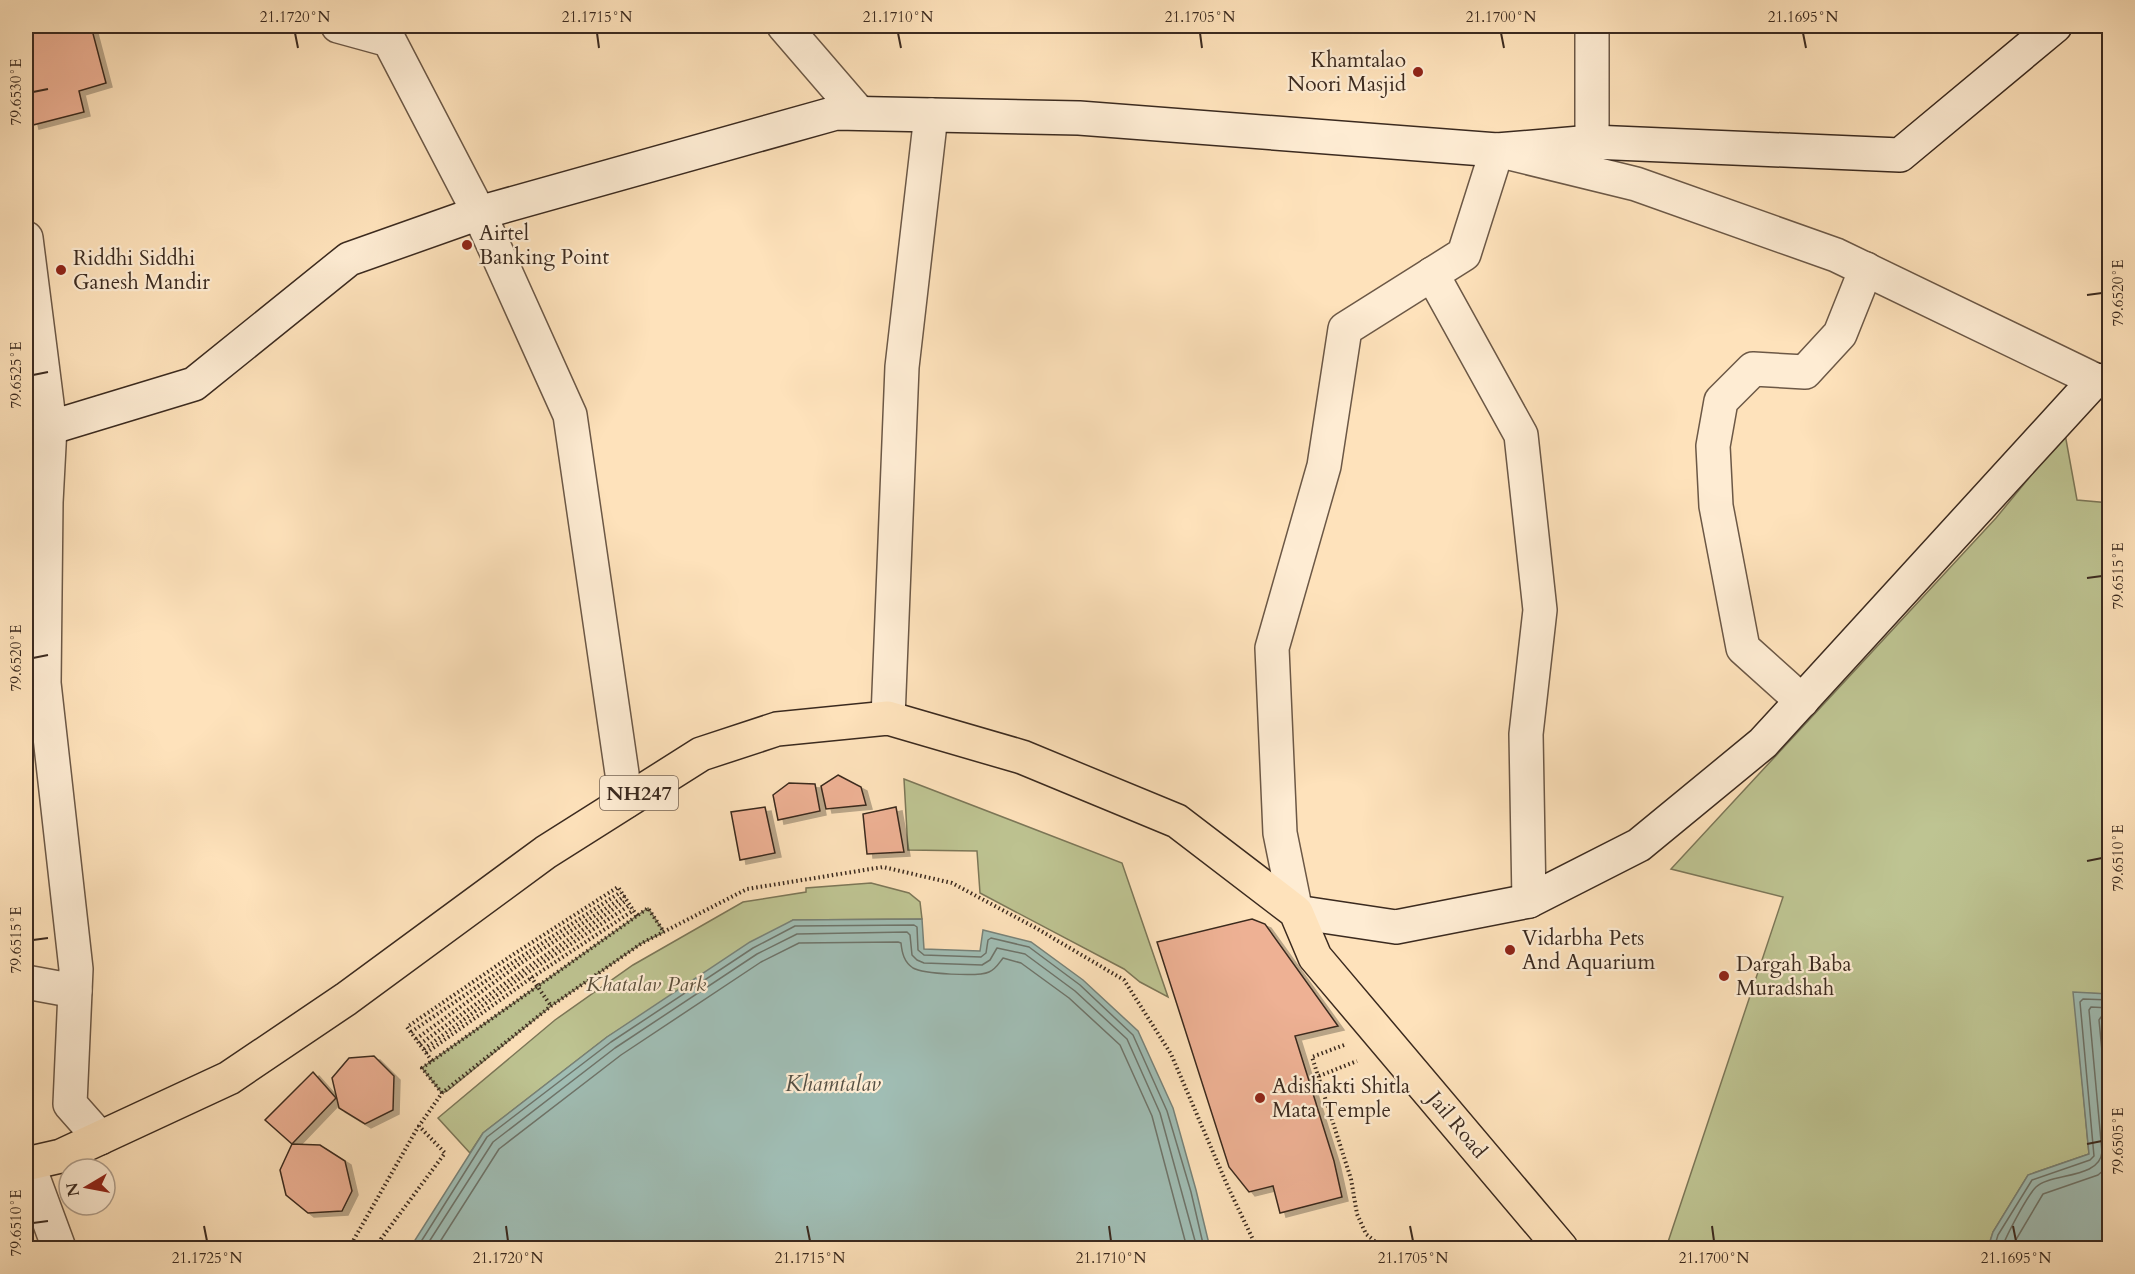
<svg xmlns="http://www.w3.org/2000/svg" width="2135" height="1274" font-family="Cardo,serif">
<defs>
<filter id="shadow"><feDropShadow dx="6" dy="4" stdDeviation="0" flood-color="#0004"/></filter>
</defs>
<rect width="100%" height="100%" fill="#fee2bb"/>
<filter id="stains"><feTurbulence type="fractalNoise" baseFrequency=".00333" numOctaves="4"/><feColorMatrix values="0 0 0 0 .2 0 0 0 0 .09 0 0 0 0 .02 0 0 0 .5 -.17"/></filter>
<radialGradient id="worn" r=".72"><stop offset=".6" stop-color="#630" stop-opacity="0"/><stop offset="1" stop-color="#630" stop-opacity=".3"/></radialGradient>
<g fill="#bec492" stroke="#7c7758" stroke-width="1.5">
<path d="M2065,434L2077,500L2110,503L2109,994L2074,993L2089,1154L2028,1175L1993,1232L1988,1248H1666L1783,897L1671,869L1996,518Z"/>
<path d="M904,779L1122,863L1168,997L1140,982L1124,969L980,893L977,851L908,850Z"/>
<path d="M871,883L909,893L920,902L922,919L793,920L607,1037L483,1133L470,1153L438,1118L555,1020L633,965L743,902L806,892V888Z"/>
<path d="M648,908L664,932L642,943L551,1006L447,1091L442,1093L422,1068Z"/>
</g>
<g fill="#a0bdb4" stroke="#788278" stroke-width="1.5">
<path d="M922,919L924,949L980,951L983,930L1031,942L1083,980L1138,1031L1173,1108L1196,1190L1210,1248H410L483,1133L607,1037L750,942L793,920Z"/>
<path d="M2073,992L2109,994V1248H1988L1993,1232L2028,1175L2089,1154Z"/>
</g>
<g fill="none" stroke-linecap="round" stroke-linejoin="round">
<g stroke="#6e746a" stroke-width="1.5">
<path d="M2110,1017H2101L2099,1020L2110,1135"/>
<path d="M417,1248L487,1137L611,1042L753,948L795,926L914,925L917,927L918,950L924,955L981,957L986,953L988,940L991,938L1029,947L1080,985L1133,1035L1167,1111L1191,1192L1204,1248"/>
<path d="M425,1248L493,1142L615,1048L757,954L797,934L907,932L910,935L912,955L917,960L924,963L982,965L990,960L997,948L1025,954L1075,991L1127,1039L1160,1113L1197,1248"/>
<path d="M436,1248L499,1149L621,1055L761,962L799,943L898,942L901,943C902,953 904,962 913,968C923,974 979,977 989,972C996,969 999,963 1003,958L1021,963L1069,998L1120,1045L1152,1116L1187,1248"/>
<path d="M1994,1248L1998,1235L2032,1180L2090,1160L2094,1156L2080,1002L2083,999L2110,1000"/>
<path d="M2002,1248C2006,1236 2027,1196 2036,1187C2050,1173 2100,1179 2102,1152L2089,1010L2091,1007L2110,1008"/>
<path d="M2011,1248L2043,1194L2098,1175L2105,1169L2110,1162"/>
</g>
</g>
<g fill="#eeb194" stroke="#3b2a1f" stroke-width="1.5" filter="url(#shadow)">
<path d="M26,26H59L61,31L91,26L106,83L79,91L84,112L33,125L26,95Z"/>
<path d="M26,655H32L35,748H26Z"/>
<path d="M838,775L861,787L866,805L826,809L821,786Z"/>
<path d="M789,783L815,784L820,811L778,820L773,795Z"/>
<path d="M765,807L775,853L740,860L731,812Z"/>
<path d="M896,807L904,852L867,854L863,814Z"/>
<path d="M1252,919L1265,924L1338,1026L1295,1036L1334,1161L1342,1197L1280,1213L1273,1186L1249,1192L1229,1167L1157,942Z"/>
<path d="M374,1056L394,1076L393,1110L365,1124L339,1108L332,1078L349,1058Z"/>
<path d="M313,1072L336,1098L292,1144L265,1120Z"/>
<path d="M292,1144L320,1145L345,1161L352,1191L342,1211L308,1213L286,1195L280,1170Z"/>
</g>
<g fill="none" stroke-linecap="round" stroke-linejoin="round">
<g stroke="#6c5846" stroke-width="36">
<g id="street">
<path d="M338,26L389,40L479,213L570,415L626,801"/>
<path d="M784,26L859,113"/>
<path d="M1592,26V142"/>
<path d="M26,238L50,427L46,502L44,683L76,969L70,1104L100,1138"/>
<path d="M1432,274L1521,435L1540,610L1526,734L1529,901"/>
<path d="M1802,701L1743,648L1716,506L1713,446L1721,401L1753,369L1805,372L1840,334L1866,269"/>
<path d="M888,718L902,367L931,115"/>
<path d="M1296,912L1280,833L1272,648L1324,466L1345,329L1464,254L1497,150L1636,184L1836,255L2095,380"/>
<path d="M26,982L75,991"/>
<path d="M28,1164L59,1248"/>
</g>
</g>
<g stroke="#3b2a1f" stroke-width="36">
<g id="secondary">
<path d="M26,435L194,384L349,259L479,213L836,113L1079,118L1497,150L1592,142L1900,155L2055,26"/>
<path d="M1296,912L1396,927L1529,901L1639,845L1763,743L2095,380L2110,382"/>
</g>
</g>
<g stroke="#3b2a1f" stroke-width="36">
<path id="highway" d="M26,1164L61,1156L229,1078L346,999L546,852L701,754L777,729L888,718L1022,757L1177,821L1296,912L1315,957L1561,1248"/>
</g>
<g stroke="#3b2a1f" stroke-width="4" stroke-dasharray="1.5 3" stroke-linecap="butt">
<path d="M531,977L551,1006"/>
<path d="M411,1032L518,959L621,892"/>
<path d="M416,1039L521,963L625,896"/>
<path d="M420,1044L525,969L627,900"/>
<path d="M1344,1045L1312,1057L1351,1179L1357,1214L1366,1234L1383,1248"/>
<path d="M424,1049L527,973L630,905"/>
<path d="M426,1053L531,978L634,910"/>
<path d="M432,1061L407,1027L514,954L618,887L637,916"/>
<path d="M1319,1076L1357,1061"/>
<path d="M442,1093L422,1068L648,908L664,932"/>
<path d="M349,1248L418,1127"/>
<path d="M380,1248L381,1239L445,1153L419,1126L442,1093L551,1006L642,943L747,889L883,867L952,883L1036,928L1124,980L1171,1054L1228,1187L1257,1248"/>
</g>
<use href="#street" stroke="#feecd3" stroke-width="33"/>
<use href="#secondary" stroke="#feecd3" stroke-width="33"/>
<use href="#highway" stroke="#fee2bb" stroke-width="33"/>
</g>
<path fill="none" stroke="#3b2a1f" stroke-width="2" d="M295,33L298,48M597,33L599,48M898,33L901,48M1200,33L1202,48M1501,33L1504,48M1803,33L1806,48M33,92L48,89M2087,295L2102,293M33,375L48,372M2087,578L2102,576M33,658L48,655M2087,861L2102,858M33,940L48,938M2087,1144L2102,1141M33,1223L48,1221M204,1226L207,1241M506,1226L508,1241M807,1226L810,1241M1109,1226L1111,1241M1410,1226L1413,1241M1712,1226L1714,1241M2013,1226L2016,1241"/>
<g fill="#8f2418" stroke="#feecd3" stroke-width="2">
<circle cx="1418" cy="72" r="6"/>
<circle cx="467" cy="245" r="6"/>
<circle cx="61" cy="270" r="6"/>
<circle cx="1510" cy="950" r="6"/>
<circle cx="1724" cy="976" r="6"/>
<circle cx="1260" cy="1098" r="6"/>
</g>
<g text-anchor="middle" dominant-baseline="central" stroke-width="4.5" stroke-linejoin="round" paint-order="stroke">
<rect fill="#feecd3" stroke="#766455" stroke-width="1.5" x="600" y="776" width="78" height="34" rx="4.5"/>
<g font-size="20" font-weight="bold" fill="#3b2a1f">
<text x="639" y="793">NH247</text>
</g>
<g font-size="21" fill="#3b2a1f" stroke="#feecd3" text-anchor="start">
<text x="1406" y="60" text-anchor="end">Khamtalao<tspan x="1406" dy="24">Noori Masjid</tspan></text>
<text x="479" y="233">Airtel<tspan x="479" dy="24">Banking Point</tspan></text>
<text x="73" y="258">Riddhi Siddhi<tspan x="73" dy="24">Ganesh Mandir</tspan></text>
<text x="1522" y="938">Vidarbha Pets<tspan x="1522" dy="24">And Aquarium</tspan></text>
<text x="1736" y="964">Dargah Baba<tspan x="1736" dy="24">Muradshah</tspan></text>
<text x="1272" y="1086">Adishakti Shitla<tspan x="1272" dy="24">Mata Temple</tspan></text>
</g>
<g font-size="21" font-style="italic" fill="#5c503c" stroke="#feecd3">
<text x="646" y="984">Khatalav Park</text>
</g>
<g font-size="21" fill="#3b2a1f" stroke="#feecd3">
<text transform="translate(1457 1125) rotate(50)">Jail Road</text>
</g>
<g font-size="22" font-style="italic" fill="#544f44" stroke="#feecd3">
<text x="833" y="1084">Khamtalav</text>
</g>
</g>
<rect width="2135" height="1274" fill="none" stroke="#fee2bb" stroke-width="66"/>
<g transform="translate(87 1187) rotate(260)"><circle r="28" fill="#feecd3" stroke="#b09e8b" stroke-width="1.5"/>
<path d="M0-4.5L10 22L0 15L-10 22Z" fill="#8f2418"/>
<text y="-9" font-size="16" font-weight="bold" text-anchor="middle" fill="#3b2a1f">N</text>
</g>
<rect x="33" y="33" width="2069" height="1208" fill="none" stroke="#3b2a1f" stroke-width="2"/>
<g font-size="15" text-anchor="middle" fill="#3b2a1f">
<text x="295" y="22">21.1720°N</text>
<text x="597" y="22">21.1715°N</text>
<text x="898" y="22">21.1710°N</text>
<text x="1200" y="22">21.1705°N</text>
<text x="1501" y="22">21.1700°N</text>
<text x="1803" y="22">21.1695°N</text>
<text transform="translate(16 92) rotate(-90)" y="5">79.6530°E</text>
<text transform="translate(2118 293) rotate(-90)" y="5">79.6520°E</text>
<text transform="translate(16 375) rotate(-90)" y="5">79.6525°E</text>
<text transform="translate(2118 576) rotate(-90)" y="5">79.6515°E</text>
<text transform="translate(16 658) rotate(-90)" y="5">79.6520°E</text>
<text transform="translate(2118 858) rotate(-90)" y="5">79.6510°E</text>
<text transform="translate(16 940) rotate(-90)" y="5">79.6515°E</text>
<text transform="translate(2118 1141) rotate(-90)" y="5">79.6505°E</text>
<text transform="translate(16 1223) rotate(-90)" y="5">79.6510°E</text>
<text x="207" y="1263">21.1725°N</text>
<text x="508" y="1263">21.1720°N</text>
<text x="810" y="1263">21.1715°N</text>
<text x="1111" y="1263">21.1710°N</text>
<text x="1413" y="1263">21.1705°N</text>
<text x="1714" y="1263">21.1700°N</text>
<text x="2016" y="1263">21.1695°N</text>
</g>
<rect width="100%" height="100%" filter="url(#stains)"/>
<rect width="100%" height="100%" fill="url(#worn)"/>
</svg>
